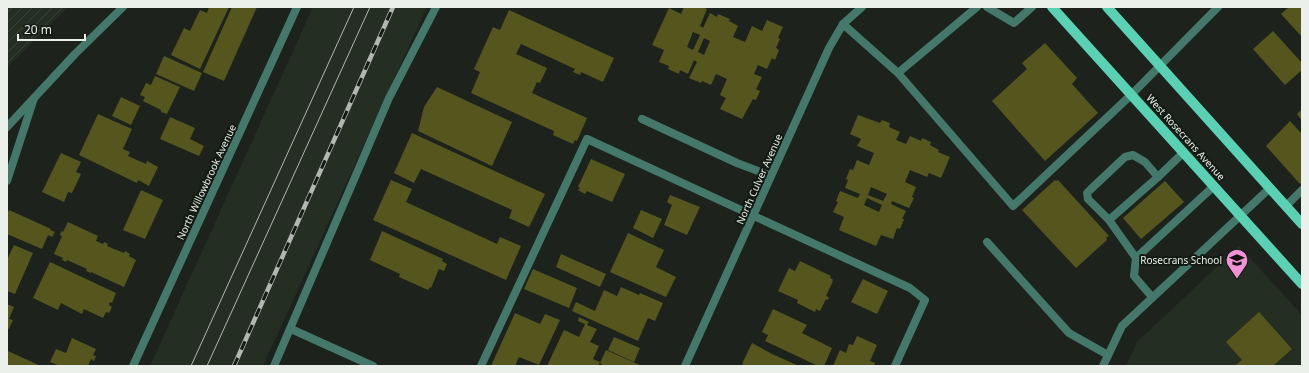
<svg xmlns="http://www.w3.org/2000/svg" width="1309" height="373" font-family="'Noto Sans',sans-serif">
<defs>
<pattern id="industrial-furrows" width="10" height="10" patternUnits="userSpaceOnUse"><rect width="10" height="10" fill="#242e22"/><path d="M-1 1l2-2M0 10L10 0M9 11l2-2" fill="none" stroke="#394238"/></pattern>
</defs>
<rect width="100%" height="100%" fill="#1d231c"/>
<g fill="#242e22">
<path d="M313,7H427L263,366H150Z"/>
<path d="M1239,246L1302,315V366H1126L1137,342Z"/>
</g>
<path fill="url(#industrial-furrows)" d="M7,7H68L7,67Z"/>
<g fill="#55551e" fill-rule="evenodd">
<path d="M209,7H229L200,69L171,55L184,28L190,31L200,10L207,13Z"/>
<path d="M232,7H257L224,81L203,72Z"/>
<path d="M684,7H702L707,9L700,26L703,28L710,13L717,17L718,14L730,19L729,21L738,26L733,37L745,42L752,26L762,31L767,20L783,27L778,38L780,39L776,48L779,50L775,60L772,58L767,69L758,65L754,74L762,77L756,89L760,91L756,100L753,99L742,119L720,109L726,98L720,95L727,79L716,74L711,85L702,81L701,83L689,78L697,62L694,60L688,74L680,70L679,74L668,69L669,66L659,62L664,50L652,45L669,8L681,14ZM693,32L700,35L693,50L687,47ZM704,38L710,41L704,55L698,52Z"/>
<path d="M1289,7H1302V37L1281,14Z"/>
<path d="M509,10L614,58L603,82L581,72L580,75L573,72L575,69L521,44L516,54L547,68L540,83L537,82L532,93L587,118L577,141L575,140L573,144L553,135L554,131L471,93L480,72L474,69L493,27L500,30Z"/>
<path d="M1273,31L1302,63V70L1285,85L1253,49Z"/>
<path d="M1045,43L1077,78L1072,84L1098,113L1045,161L992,101L1027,69L1022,63Z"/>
<path d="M164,56L202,73L194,91L156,74Z"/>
<path d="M155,76L180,87L167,114L161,112V110L143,101L145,97L140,95L146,83L151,85Z"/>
<path d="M437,87L512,122L492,166L418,131L424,107Z"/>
<path d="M121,97L140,106L131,125L112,116Z"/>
<path d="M1302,109V121L1297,114Z"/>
<path d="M98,114L132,129L123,149L130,152L128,156L146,164L147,161L158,167L149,186L138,180L137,183L79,155Z"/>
<path d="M858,115L880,123L882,120L890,123L889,127L900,132L896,140L906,144L910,136L921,141L922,138L931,142L930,145L939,150L938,152L950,157L941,178L929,173L927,177L910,170L905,182L916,187L912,197L914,198L909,208L892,201L891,204L906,211L902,219H904L900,229L897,228L893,239L881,235L876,246L839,230L844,217L833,212L838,202L836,201L840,191L858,198L860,194L845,188L848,180L846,179L850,169L853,170L857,160L869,165L874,153L857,146L861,139L850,134ZM871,187L887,194L883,201L868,195ZM867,198L882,205L879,212L864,205Z"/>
<path d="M170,117L195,128L190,139L204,146L199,156L160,139Z"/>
<path d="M1290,121L1302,134V182L1300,184L1266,146Z"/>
<path d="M412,133L545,194L529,227L509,218L512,210L421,169L414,183L394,173Z"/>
<path d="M61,153L81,162L76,172L81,174L72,193L68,192L64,202L42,192Z"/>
<path d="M591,159L625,174L612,202L587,191L585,194L578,190L580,188L578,187Z"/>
<path d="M391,180L412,189L406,202L497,244L500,237L521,246L506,280L373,220Z"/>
<path d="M1055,180L1056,181L1058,180L1109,236L1106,238L1107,240L1076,268L1022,210Z"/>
<path d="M1165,181L1184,202L1141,239L1123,218Z"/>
<path d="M141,190L163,200L145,239L123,230Z"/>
<path d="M670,195L700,207L687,235L664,225L672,205L667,202Z"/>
<path d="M9,210L51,229L50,230L55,232L52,237L48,235L42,249L7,234V215Z"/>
<path d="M641,210L662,219L653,238L633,228Z"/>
<path d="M68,222L98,236L96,241L103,244L104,242L108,244L107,246L124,253L125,251L130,254L129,256L136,260L124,287L91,272V273L86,271L87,269L67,260L66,262L62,260L63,258L54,254L62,236L60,235L61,231L63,232Z"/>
<path d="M382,231L443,259L442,261L447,264L444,271L439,269L431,288L430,287L428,290L399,277L400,274L370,260Z"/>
<path d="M628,233L664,250L656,267L676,277L666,297L610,272Z"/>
<path d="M14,245L33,253L15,294L7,291V260Z"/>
<path d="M561,254L606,274L600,287L556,267Z"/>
<path d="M800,261L831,276L830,278L833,279L832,280L833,281L826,296L829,297L828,300L826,299L820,311L816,309L815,312L797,303L798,300L778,291L789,268L795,271Z"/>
<path d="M50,262L116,293L112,303L110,302L109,305L112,307L109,313L106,312L103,318L84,309L82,314L61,303L58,310L33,298Z"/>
<path d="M533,269L577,288L569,308L524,289Z"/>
<path d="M863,279L888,291L877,314L851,302Z"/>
<path d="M621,287L639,295L640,293L663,303L655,321L648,318L638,341L572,311L576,302L595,311L604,290L617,296Z"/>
<path d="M7,304L14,307L9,319L13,320L9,329L7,328Z"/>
<path d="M773,309L807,325L802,333L832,348L824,366H818L765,341L768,335L762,332Z"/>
<path d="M1259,312L1292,349L1273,366H1238L1236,365L1242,360L1226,342Z"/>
<path d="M515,313L540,324L545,314L560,320L539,365L519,357L515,366H491Z"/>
<path d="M579,317L589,322L587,325L597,329L590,342L599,346L593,359L600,362L598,366H547L564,330L579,337L585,324L578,321Z"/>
<path d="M857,336L877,345L870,361L875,363L874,366H833L840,350L846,353L849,344L853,345Z"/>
<path d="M614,337L640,348L634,362L608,350Z"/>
<path d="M72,338L96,349L93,355L96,356L94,361L91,359L88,366H60L50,362L56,349L66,353Z"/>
<path d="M752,343L772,354L799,366H746L742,364Z"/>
<path d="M606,350L642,366H604L600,363Z"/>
<path d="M8,351L41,366H7Z"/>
</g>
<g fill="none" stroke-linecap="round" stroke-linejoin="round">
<g stroke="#44786a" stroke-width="8">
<path d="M987,7L1014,23L1032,7"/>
<path d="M843,24L898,73L977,7"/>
<path d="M898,73L1013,206L1131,95"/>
<path d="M642,119L737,163L771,176"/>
<path d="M1158,177L1184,152"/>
<path d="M7,181L34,98"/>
<path d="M1286,206L1302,190"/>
<path d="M1109,220L1158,177L1145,162L1133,155L1125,157L1091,189L1087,193L1088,199L1109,220L1136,258L1134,276L1152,297"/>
<path d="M987,242L1069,333L1108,355"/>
<path d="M1136,258L1214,186"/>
<path d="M481,366L587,139L910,288L925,300L895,366"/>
</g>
<g stroke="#44786a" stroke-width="8">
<path d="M1131,95L1218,7"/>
<path d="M7,127L75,54L123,7"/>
<path d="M291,329L373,366"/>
<path d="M133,366L297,7"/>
<path d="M274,366L389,98L436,7"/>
<path d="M685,366L829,48L843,24L862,7"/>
<path d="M1103,366L1122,326L1270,188"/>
</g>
<g stroke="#5bd1b4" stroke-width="10">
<path d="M1052,7L1302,284"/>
<path d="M1107,7L1302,224"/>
</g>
<g stroke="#b2b7b1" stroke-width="1">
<path d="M191,366L354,7"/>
<path d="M207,366L370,7"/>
</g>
<g stroke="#b2b7b1" stroke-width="4.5">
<path id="rail" d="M234,366L393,7"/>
</g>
<use href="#rail" stroke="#131a13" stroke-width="3" stroke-dasharray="9" stroke-linecap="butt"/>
</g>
<defs>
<g id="school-pin" transform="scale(1.15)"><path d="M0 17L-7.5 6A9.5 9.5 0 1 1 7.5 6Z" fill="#f391d6" stroke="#131a13"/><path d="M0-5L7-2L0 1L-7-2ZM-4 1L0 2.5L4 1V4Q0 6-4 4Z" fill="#111"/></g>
</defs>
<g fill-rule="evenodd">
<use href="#school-pin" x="1237" y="260"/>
</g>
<g text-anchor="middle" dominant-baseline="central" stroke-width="4" stroke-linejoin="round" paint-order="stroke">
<g font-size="10" fill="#ecf0eb" stroke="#131a13">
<text transform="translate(1186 137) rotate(48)">West Rosecrans Avenue</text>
<text transform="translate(759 179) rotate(-66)">North Culver Avenue</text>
<text transform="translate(206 182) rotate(-65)">North Willowbrook Avenue</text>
</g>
<g font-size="10" fill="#ecf0eb" stroke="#131a13" text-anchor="end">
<text x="1222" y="260">Rosecrans School</text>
</g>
</g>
<rect width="1309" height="373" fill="none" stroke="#ecf0eb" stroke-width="16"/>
<path d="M18 34v6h67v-6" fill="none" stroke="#ecf0eb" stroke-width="2"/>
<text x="24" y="34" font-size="12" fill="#ecf0eb" stroke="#131a13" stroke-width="3" paint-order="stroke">20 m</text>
</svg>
